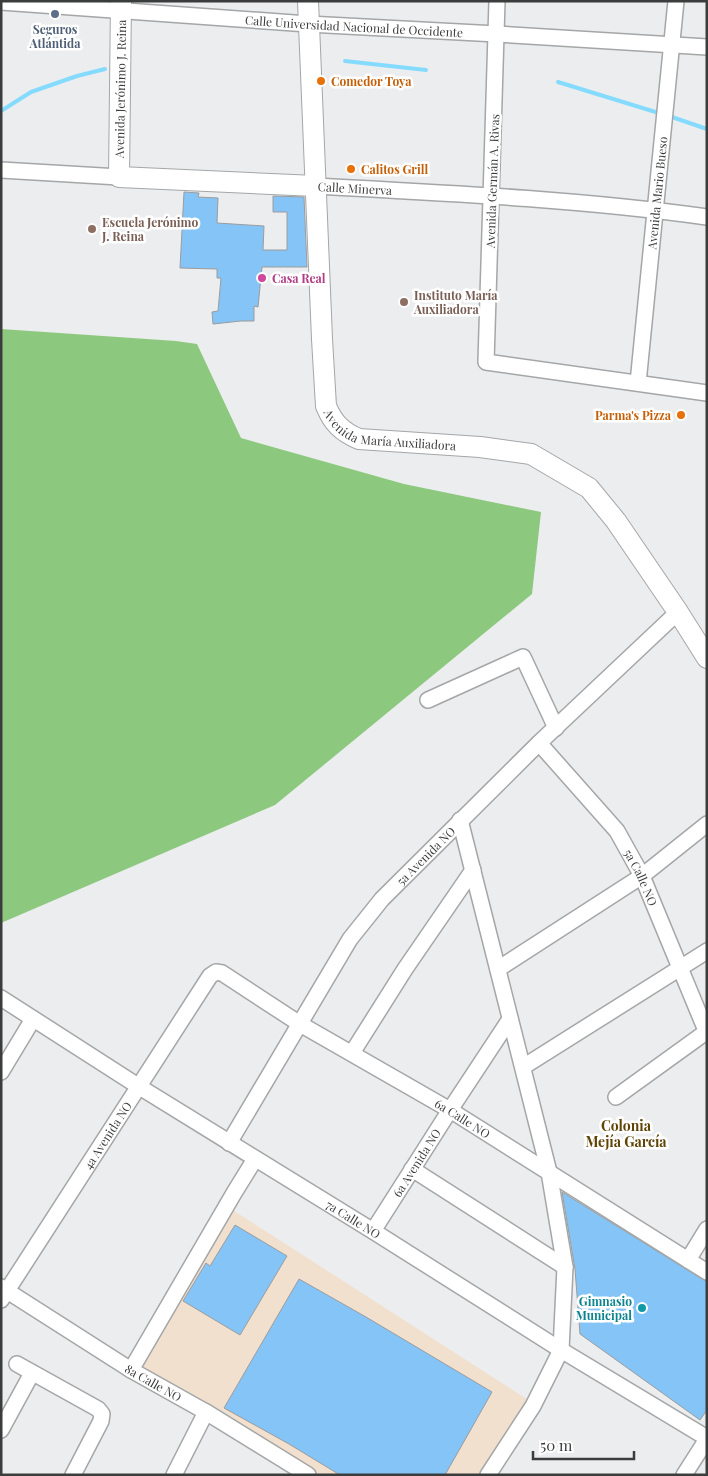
<svg xmlns="http://www.w3.org/2000/svg" width="708" height="1476" font-family="'Playfair Display',serif">
<rect width="100%" height="100%" fill="#ecedef"/>
<path fill="#f2e0cf" d="M225,1205L533,1403L486,1475H314L130,1367Z"/>
<path fill="#8cc87e" d="M1,329L176,341L197,344L241,438L404,484L541,512L532,594L275,805L1,923Z"/>
<g fill="none" stroke-linecap="round" stroke-linejoin="round">
<g stroke="#85dbfd" stroke-width="4">
<path d="M345,61L426,70"/>
<path d="M558,82L662,114"/>
<path d="M1,111L31,92L77,76L105,69"/>
<path d="M669,116L707,129"/>
</g>
</g>
<g fill="#85c4f6" stroke="#9b9c9d">
<path d="M184,192L199,193L198,197L218,198L217,223L264,226L263,250H287V212H273V196L304,197L307,267H262L258,307L254,306V321H241L213,324L212,312L218,311L221,278H217V269L180,268Z"/>
<path d="M562,1192L707,1282V1410L700,1420L580,1334L575,1269Z"/>
<path d="M235,1225L287,1256L240,1335L183,1301L206,1263L210,1266Z"/>
<path d="M299,1279L366,1317L492,1392L445,1475H340L289,1444L224,1408Z"/>
</g>
<g fill="none" stroke-linecap="round" stroke-linejoin="round">
<g stroke="#a4a6a7" stroke-width="18">
<g id="minor">
<path d="M497,1L486,362L707,393"/>
<path id="s1" d="M1,2L308,24L497,34L707,47"/>
<path d="M1,170L119,177"/>
<path id="s2" d="M316,186C446,193 577,199 707,217"/>
<path id="s3" d="M638,383L676,1"/>
<path d="M428,700L523,657L556,728"/>
<path id="s4" d="M539,743L617,831L642,876L707,1033"/>
<path d="M460,820L549,1172L565,1267L561,1350L533,1406L488,1475"/>
<path d="M498,969L642,876L707,824"/>
<path id="s5" d="M1,998L138,1086L373,1231L561,1350L707,1438"/>
<path d="M352,1053L405,969L473,870"/>
<path d="M523,1067L707,951"/>
<path d="M1,1072L33,1019"/>
<path d="M616,1097L706,1032"/>
<path id="s6" d="M229,1143L350,939L382,899L539,743L678,612"/>
<path d="M412,1169L565,1267"/>
<path id="s7" d="M373,1231L450,1110L510,1019"/>
<path d="M688,1260L707,1229"/>
<path id="s8" d="M1,1287L131,1370L206,1412L308,1475"/>
<path id="s9" d="M1,1300L210,976L216,972L222,973L300,1024L450,1110L707,1272"/>
<path d="M17,1364L98,1409L102,1414L101,1421L73,1475"/>
<path d="M131,1370L234,1193L255,1159"/>
<path d="M1,1430L32,1373"/>
<path d="M174,1475L206,1412"/>
<path d="M684,1475L707,1439"/>
</g>
</g>
<g stroke="#a4a6a7" stroke-width="22">
<g id="tertiary">
<path d="M121,1L119,177L316,186"/>
<path id="s10" d="M308,1L322,339L326,406C333,423 342,432 359,439L480,447L531,454L589,488L616,521L678,612L707,658"/>
</g>
</g>
<use href="#minor" stroke="#fff" stroke-width="15"/>
<use href="#tertiary" stroke="#fff" stroke-width="20"/>
</g>
<circle fill="#5c6f8a" stroke="#fff" stroke-width="2" cx="55" cy="14" r="5"/>
<g fill="#e8710a" stroke="#fff" stroke-width="2">
<circle cx="321" cy="81" r="5"/>
<circle cx="351" cy="169" r="5"/>
<circle cx="681" cy="415" r="5"/>
</g>
<g fill="#8d6e63" stroke="#fff" stroke-width="2">
<circle cx="92" cy="229" r="5"/>
<circle cx="404" cy="302" r="5"/>
</g>
<circle fill="#d1479c" stroke="#fff" stroke-width="2" cx="262" cy="278" r="5"/>
<circle fill="#0f9aa8" stroke="#fff" stroke-width="2" cx="642" cy="1308" r="5"/>
<g text-anchor="middle" dominant-baseline="central" stroke-width="5" stroke-linejoin="round" paint-order="stroke">
<g font-size="12" fill="#3b3c3c" stroke="#fff">
<text stroke="none"><textPath href="#s1" startOffset="354">Calle Universidad Nacional de Occidente</textPath></text>
<text transform="translate(120 89) rotate(-89)">Avenida Jerónimo J. Reina</text>
<text transform="translate(492 181) rotate(-88)">Avenida Germán A. Rivas</text>
<text stroke="none"><textPath href="#s2" startOffset="39">Calle Minerva</textPath></text>
<text stroke="none"><textPath href="#s3" startOffset="191">Avenida Mario Bueso</textPath></text>
<text stroke="none"><textPath href="#s10" startOffset="480">Avenida María Auxiliadora</textPath></text>
<text stroke="none"><textPath href="#s6" startOffset="350">5a Avenida NO</textPath></text>
<text stroke="none"><textPath href="#s4" startOffset="170">5a Calle NO</textPath></text>
<text stroke="none"><textPath href="#s9" startOffset="680">6a Calle NO</textPath></text>
<text stroke="none"><textPath href="#s9" startOffset="196">4a Avenida NO</textPath></text>
<text stroke="none"><textPath href="#s7" startOffset="81">6a Avenida NO</textPath></text>
<text stroke="none"><textPath href="#s5" startOffset="416">7a Calle NO</textPath></text>
<text stroke="none"><textPath href="#s8" startOffset="180">8a Calle NO</textPath></text>
</g>
<g font-size="12" font-weight="bold" fill="#4e5e75" stroke="#fff">
<text x="55" y="29">Seguros<tspan x="55" dy="14">Atlántida</tspan></text>
</g>
<g font-size="12" font-weight="bold" fill="#c56008" stroke="#fff" text-anchor="start">
<text x="331" y="81">Comedor Toya</text>
<text x="361" y="169">Calitos Grill</text>
<text x="671" y="415" text-anchor="end">Parma's Pizza</text>
</g>
<g font-size="12" font-weight="bold" fill="#785e54" stroke="#fff" text-anchor="start">
<text x="102" y="222">Escuela Jerónimo<tspan x="102" dy="14">J. Reina</tspan></text>
<text x="414" y="295">Instituto María<tspan x="414" dy="14">Auxiliadora</tspan></text>
</g>
<g font-size="12" font-weight="bold" fill="#b23c85" stroke="#fff" text-anchor="start">
<text x="272" y="278">Casa Real</text>
</g>
<g font-size="12" font-weight="bold" fill="#0d838f" stroke="#fff" text-anchor="end">
<text x="632" y="1301">Gimnasio<tspan x="632" dy="14">Municipal</tspan></text>
</g>
<g font-size="14" font-weight="bold" fill="#5f4407" stroke="#fff">
<text x="626" y="1125">Colonia<tspan x="626" dy="16">Mejía García</tspan></text>
</g>
</g>
<rect width="708" height="1476" fill="none" stroke="#3b3c3c" stroke-width="5"/>
<path d="M533 1451v8h101v-8" fill="none" stroke="#3b3c3c" stroke-width="2.5"/>
<text x="540" y="1451" font-size="15" fill="#3b3c3c" stroke="#ffffff" stroke-width="4" paint-order="stroke">50 m</text>
</svg>
